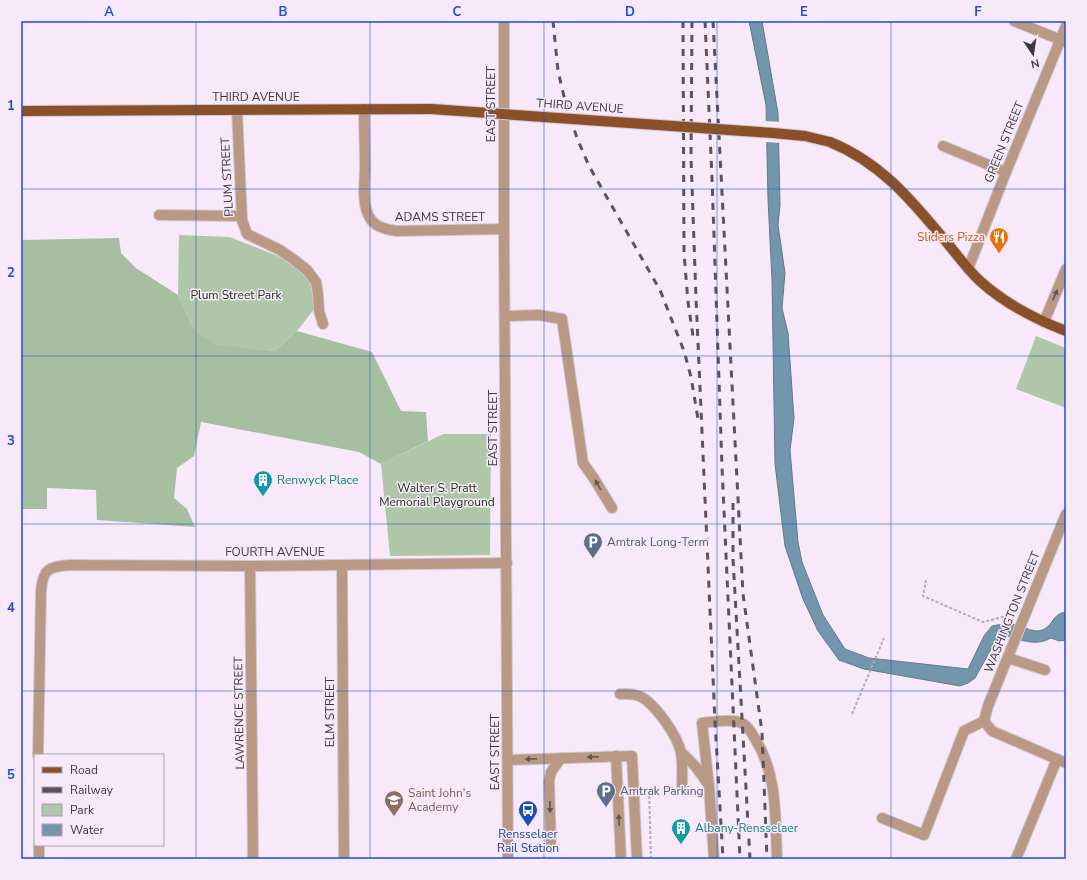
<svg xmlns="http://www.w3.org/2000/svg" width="1087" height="880" font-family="'Nunito Sans',sans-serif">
<rect width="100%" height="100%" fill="#f7e9fa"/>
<g fill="#b0c6a9">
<path d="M179,235L230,237L285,259L300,269L312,285L315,308L297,331L275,351L215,346L194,329L178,295Z"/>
<path d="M1036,336L1066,348V408L1016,389Z"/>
<path d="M443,434H491L490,555L390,556L381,464Z"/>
</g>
<path fill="#a6bfa0" d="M21,228L22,240L119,238L121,253L136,268L178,295L194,329L215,345L275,351L297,331L372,352L401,411L426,412L428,441L381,464L359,452L201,422L194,456L177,468L174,498L187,509L195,527L97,520L96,490L47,488V509H21Z"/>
<path fill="#7296ac" stroke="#627a8b" d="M749,21H762L778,113L780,205L778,225L785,273L782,308L788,333L794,418L790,450L798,542L802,562L823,615L845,649L869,658L968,669L984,636L992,626C1000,624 1008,624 1017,625C1024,627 1030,631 1038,631C1054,629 1050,614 1066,612V640L1059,641L1051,638C1037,646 1023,641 1009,636L995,642L975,678L968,683L960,686L864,669L839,660L818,631L803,599L785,546L775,464L772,280L768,199L766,105Z"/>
<path fill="#f7e9fa" d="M765,121L781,122V143L765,142Z"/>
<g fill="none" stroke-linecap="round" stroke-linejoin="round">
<g stroke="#d2c5d4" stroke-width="12">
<g id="minor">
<path d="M504,21V229L508,859"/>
<path d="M1014,21L1066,42"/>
<path d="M364,109C364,128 365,147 365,166C365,182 361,204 370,218C375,227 388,230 397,231L504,229"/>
<path d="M237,110L242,220L247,234L280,250L293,259L307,270L316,282L318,294L319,311L323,324"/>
<path d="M943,146L1006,172"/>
<path d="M159,215L242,216"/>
<path d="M968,269L1006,172L1066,26"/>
<path d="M505,316L539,315L562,319L583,463L593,477L612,508"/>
<path d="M1044,322L1066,269"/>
<path d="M342,565L344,859"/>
<path d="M250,566L253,859"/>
<path d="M1008,658L1045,670"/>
<path d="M620,694C626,694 633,693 639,696C654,702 678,736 681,753C683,763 682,776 682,787"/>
<path d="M984,721L988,706L1066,514"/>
<path d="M984,721L992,731L1066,763"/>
<path d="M681,752L696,767L708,784"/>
<path d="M38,755L41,591C43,569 48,567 69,565L250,566L507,563"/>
<path d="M616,756L621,859"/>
<path d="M508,760L632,756L637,859"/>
<path d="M882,818L924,835L964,731L984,721"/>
<path d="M39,845V859"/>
<path d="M551,848L549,781L551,772L561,758"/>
<path d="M714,859L709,786L702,723C712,722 730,719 739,722C746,724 751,731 754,737C778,774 775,816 777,859"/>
<path d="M1016,859L1057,759"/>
</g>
</g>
<g stroke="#d2c5d4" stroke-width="12">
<g id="major">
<path d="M21,111L431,109"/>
<path d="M830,142C882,163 913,202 948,244C958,256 968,270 980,281C1004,303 1035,319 1066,331"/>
</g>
</g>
<g stroke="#b4aab7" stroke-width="2" stroke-dasharray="3 2" stroke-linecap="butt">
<path d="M926,580L923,596L983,622L1014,614"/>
<path d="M852,714L884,638"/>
<path d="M666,788H673"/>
<path d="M649,858L655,859"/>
<path d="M651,859L649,789L655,788"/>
</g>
<use href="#minor" stroke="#ba9984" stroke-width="10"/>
<use href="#major" stroke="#8a5028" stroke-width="10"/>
<g stroke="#5a535b" stroke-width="3" stroke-dasharray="7 7" stroke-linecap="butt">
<path d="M553,21L558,71L566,105L577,138L589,166L660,290L684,351L691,377L698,419"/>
<path d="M683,21L684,253L688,302L693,336"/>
<path d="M692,21L691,157L696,298L715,722L723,859"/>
<path d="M705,21L712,178L722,467L740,859"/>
<path d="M713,21L743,594L762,732L767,859"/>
<path d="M733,503V559L750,859"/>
</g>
<g stroke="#d2c5d4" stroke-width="12" stroke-linecap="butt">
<path id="major-bridge" d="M431,109L773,133L805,136L830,142"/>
</g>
<use href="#major-bridge" stroke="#8a5028" stroke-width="10"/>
</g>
<defs><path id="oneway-solid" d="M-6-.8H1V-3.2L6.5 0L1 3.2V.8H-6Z"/></defs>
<g fill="#625452">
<use href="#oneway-solid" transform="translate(1055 295) rotate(-67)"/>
<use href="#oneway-solid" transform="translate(598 485) rotate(-120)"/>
<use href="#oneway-solid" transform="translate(593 757) rotate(178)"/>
<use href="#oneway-solid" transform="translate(531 759) rotate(178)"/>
<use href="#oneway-solid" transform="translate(550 807) rotate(88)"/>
<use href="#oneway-solid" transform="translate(619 820) rotate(-93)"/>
</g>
<path fill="none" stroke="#1d4ed8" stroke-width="1" stroke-opacity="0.55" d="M196,21V859M370,21V859M544,21V859M717,21V859M891,21V859M21,189H1066M21,356H1066M21,524H1066M21,691H1066"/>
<defs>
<g id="restaurant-pin" transform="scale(1)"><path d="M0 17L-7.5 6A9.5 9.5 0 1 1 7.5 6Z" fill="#e8710a" stroke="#f7e9fa"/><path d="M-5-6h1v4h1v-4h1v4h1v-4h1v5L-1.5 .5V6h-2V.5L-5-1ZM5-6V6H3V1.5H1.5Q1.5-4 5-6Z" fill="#fff"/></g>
<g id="building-pin" transform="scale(1)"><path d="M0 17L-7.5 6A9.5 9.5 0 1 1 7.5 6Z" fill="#0f9aa8" stroke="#f7e9fa"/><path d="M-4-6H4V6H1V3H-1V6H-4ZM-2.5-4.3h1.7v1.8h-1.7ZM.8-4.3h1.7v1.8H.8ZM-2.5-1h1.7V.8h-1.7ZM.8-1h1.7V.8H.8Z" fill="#fff"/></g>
<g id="parking-pin" transform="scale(1)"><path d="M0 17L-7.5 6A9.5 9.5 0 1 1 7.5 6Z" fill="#5c6f8a" stroke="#f7e9fa"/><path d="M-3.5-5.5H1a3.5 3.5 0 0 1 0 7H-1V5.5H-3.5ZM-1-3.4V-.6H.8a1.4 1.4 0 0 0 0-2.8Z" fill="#fff"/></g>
<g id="school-pin" transform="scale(1)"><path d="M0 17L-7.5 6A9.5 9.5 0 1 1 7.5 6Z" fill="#8d6e63" stroke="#f7e9fa"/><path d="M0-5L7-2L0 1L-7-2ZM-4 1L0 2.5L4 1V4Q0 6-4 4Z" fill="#fff"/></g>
<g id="bus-pin" transform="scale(1)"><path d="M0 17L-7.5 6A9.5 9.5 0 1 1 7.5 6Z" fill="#1a4fb4" stroke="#f7e9fa"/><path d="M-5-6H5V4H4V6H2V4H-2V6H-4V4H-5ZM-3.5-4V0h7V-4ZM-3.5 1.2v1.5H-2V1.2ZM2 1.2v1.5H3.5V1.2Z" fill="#fff"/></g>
</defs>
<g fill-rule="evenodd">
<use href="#restaurant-pin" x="999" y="237"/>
<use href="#building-pin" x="263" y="480"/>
<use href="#parking-pin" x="593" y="542"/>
<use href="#parking-pin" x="606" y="791"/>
<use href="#school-pin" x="394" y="800"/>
<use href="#bus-pin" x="528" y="810"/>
<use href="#building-pin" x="681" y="828"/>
</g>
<g text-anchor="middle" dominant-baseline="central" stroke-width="3" stroke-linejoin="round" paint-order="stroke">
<g font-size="12" fill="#3c373d" stroke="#f7e9fa">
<text x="256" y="97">THIRD AVENUE</text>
<text transform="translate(491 104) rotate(-90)">EAST STREET</text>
<text transform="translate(580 106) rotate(4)">THIRD AVENUE</text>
<text transform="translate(1004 142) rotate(-68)">GREEN STREET</text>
<text transform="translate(227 177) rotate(-93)">PLUM STREET</text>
<text x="440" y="217">ADAMS STREET</text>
<text transform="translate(493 428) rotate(-90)">EAST STREET</text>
<text x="275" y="552">FOURTH AVENUE</text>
<text transform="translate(1012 612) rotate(-68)">WASHINGTON STREET</text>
<text transform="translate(330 712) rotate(-90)">ELM STREET</text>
<text transform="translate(239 713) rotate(-91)">LAWRENCE STREET</text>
<text transform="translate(495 752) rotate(-90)">EAST STREET</text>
</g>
<g font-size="12" fill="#c56008" stroke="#f7e9fa" text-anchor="end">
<text x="985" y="237">Sliders Pizza</text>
</g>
<g font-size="12" fill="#143608" stroke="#f7e9fa">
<text x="236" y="295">Plum Street Park</text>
<text x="437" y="488">Walter S. Pratt<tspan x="437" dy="14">Memorial Playground</tspan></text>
</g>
<g font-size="12" fill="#0d838f" stroke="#f7e9fa" text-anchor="start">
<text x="277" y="480">Renwyck Place</text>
<text x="695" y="828">Albany-Rensselaer</text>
</g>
<g font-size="12" fill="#4e5e75" stroke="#f7e9fa" text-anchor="start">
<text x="607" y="542">Amtrak Long-Term</text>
<text x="620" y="791">Amtrak Parking</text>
</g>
<g font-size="12" fill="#785e54" stroke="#f7e9fa" text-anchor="start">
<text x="408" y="793">Saint John's<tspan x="408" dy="14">Academy</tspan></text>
</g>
<g font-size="12" fill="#164399" stroke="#f7e9fa">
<text x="528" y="834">Rensselaer<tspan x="528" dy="14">Rail Station</tspan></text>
</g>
</g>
<rect width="1087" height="880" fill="none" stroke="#f7e9fa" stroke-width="44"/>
<rect x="34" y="754" width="130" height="92" fill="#f7e9fa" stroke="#aca2ae"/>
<rect x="42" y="767" width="20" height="6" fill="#8a5028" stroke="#aca2ae"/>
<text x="70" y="774" font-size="12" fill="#3c373d">Road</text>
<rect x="42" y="787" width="20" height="6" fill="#5a535b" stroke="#aca2ae"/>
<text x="70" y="794" font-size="12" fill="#3c373d">Railway</text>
<rect x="42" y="804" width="20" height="12" fill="#b0c6a9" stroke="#aca2ae"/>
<text x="70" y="814" font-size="12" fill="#3c373d">Park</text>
<rect x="42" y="824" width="20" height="12" fill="#7296ac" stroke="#aca2ae"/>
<text x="70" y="834" font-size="12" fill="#3c373d">Water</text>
<g transform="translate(1033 54) rotate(167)" stroke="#f7e9fa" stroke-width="3" paint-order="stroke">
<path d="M0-3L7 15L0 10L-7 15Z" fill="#3c373d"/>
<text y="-6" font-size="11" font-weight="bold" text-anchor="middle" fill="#3c373d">N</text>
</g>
<rect x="22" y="22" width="1043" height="836" fill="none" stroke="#1d4ed8" stroke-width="1.5"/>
<g font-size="13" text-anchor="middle" font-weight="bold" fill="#1d4ed8">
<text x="109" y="16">A</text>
<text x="283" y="16">B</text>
<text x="457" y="16">C</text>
<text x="630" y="16">D</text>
<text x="804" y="16">E</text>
<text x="978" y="16">F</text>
<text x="11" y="110">1</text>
<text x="11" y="277">2</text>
<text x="11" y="445">3</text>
<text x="11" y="612">4</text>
<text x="11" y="779">5</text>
</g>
</svg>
